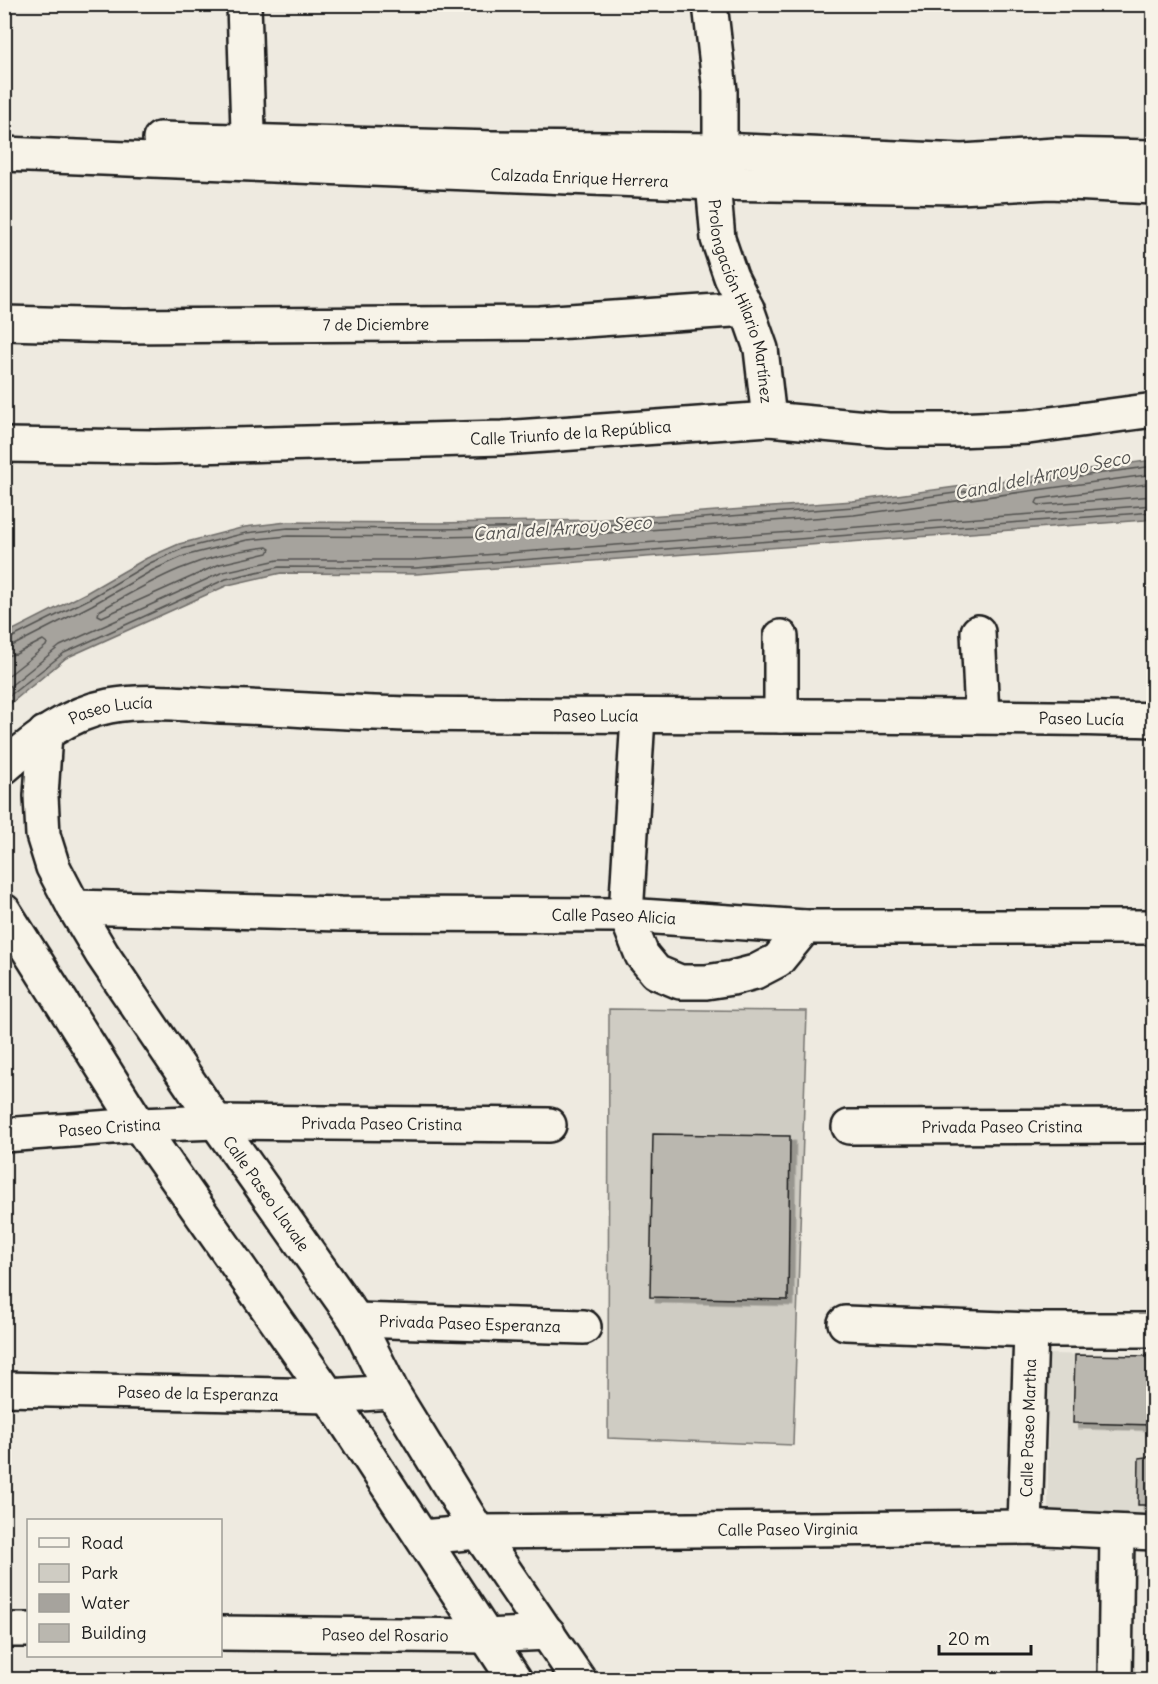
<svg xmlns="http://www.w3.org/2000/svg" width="1158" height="1684" font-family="Delius,sans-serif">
<defs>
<filter id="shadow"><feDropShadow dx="5.5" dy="5.5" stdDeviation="0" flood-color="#0004"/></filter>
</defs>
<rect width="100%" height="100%" fill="#eeeae0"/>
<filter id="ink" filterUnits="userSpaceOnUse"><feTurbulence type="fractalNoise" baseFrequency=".0167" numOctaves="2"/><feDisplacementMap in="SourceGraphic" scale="12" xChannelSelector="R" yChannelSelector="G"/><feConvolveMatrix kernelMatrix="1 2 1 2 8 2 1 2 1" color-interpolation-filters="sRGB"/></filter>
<g filter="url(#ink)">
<path fill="#dedbd1" d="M1048,1354L1153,1356V1521L1048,1517Z"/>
<path fill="#cfccc3" stroke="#767470" stroke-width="1.5" d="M609,1009L807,1011L793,1445L608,1438Z"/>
<path fill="#a6a39d" stroke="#6f6d69" stroke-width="1.5" d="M1153,460V517L1145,520L416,574L281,573L228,585L66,658L5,708L4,636L7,633L86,593L147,558L179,544L245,527L287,522L439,523L593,520L853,501Z"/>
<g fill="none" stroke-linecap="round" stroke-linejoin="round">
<g stroke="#535250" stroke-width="1.5">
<path d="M1154,483L1038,499L1036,503L1039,505L1154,496"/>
<path d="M267,547L270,549L268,553L220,564L102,617L98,615L99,611C156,578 199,554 267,547Z"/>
<path d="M4,640L9,639L89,599L150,563L182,549L246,533L288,528L439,529L594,526L853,507L1154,466"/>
<path d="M4,647L12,646L92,605L153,570L184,556L247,540L288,536L439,537L594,534L854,515L1154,474"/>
<path d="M4,656L16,654L43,640L47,643L46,646L4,679"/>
<path d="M4,691L60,646L223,572L278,560H415L1154,505"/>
<path d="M4,700L64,653L226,579L279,567L415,568L1154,512"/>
</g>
</g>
<g fill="#bab7af" stroke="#1c1c1c" stroke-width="1.5" filter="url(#shadow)">
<path d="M653,1134L790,1136L788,1300L650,1297Z"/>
<path d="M1075,1355L1154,1356V1425L1073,1423Z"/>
<path d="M1154,1456V1505H1138L1139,1458Z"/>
</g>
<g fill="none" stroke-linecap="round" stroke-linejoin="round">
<g stroke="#1c1c1c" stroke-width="38">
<g id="minor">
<path d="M244,4L249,162"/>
<path id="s1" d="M710,4L720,91V150L713,183L718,239L731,277L747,309L761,349L769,419"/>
<path d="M160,139L493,148L720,150L962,161L1055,155L1154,157"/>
<path id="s2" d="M4,154L713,183L959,187L1050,182L1154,187"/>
<path id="s3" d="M4,323L123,326L540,323L747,309"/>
<path id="s4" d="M4,445L155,447L503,438L769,419L888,430H955L1028,427L1154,410"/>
<path d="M978,632L982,716"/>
<path d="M781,637V716"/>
<path d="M638,717L626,915L642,955L656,972L680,982H706L732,978L755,972L778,960L805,927"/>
<path id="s5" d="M45,733L41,796L43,835L53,867L74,907L102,954L216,1122L356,1320L392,1392L478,1532L579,1680"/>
<path id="s6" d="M4,767C36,739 67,714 109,706C146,699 184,704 221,706C285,708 350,713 414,714C661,717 907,714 1154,720"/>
<path id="s7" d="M74,907L341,914L626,915L805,927H1154"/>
<path d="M4,911L139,1125L329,1396L515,1680"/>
<path id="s8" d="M849,1127L1154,1126"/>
<path id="s9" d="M4,1135L139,1125L216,1122L549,1125"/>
<path id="s10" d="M356,1320L584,1327"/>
<path d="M845,1323L1031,1330H1154"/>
<path id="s11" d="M4,1389L329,1396L392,1392"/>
<path id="s12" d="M1025,1527L1031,1330"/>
<path id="s13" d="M422,1537L478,1532L1025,1527L1154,1533"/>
<path d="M4,1630H28"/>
<path id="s14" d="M220,1633L485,1636L548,1633"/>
<path d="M1115,1680L1117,1533"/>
</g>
</g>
<path stroke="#1c1c1c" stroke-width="4" stroke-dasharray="1.5 4.5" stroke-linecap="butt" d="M138,4L212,7"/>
<use href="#minor" stroke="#f7f3e8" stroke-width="33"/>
</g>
</g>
<g text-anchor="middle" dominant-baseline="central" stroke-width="4.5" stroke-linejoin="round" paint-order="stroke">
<g font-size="16" fill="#1c1c1c" stroke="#f7f3e8">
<text stroke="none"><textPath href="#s2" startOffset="576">Calzada Enrique Herrera</textPath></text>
<text stroke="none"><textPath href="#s1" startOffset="303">Prolongación Hilario Martínez</textPath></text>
<text stroke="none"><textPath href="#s3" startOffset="372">7 de Diciembre</textPath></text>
<text stroke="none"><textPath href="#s4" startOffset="567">Calle Triunfo de la República</textPath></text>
<text stroke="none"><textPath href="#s6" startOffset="124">Paseo Lucía</textPath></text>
<text stroke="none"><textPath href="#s6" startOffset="610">Paseo Lucía</textPath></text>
<text stroke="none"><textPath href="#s6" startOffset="1096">Paseo Lucía</textPath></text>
<text stroke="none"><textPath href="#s7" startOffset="540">Calle Paseo Alicia</textPath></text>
<text stroke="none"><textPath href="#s9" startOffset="378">Privada Paseo Cristina</textPath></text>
<text stroke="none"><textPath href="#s8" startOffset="153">Privada Paseo Cristina</textPath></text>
<text stroke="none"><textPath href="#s9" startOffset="106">Paseo Cristina</textPath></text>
<text stroke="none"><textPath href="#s5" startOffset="526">Calle Paseo Llavale</textPath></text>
<text stroke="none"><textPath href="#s10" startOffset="114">Privada Paseo Esperanza</textPath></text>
<text stroke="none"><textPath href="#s11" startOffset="194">Paseo de la Esperanza</textPath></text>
<text stroke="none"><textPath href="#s12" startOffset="99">Calle Paseo Martha</textPath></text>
<text stroke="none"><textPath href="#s13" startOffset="366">Calle Paseo Virginia</textPath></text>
<text stroke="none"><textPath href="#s14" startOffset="165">Paseo del Rosario</textPath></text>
</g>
<g font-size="18" font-style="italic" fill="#535250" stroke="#f7f3e8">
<text transform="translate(1042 475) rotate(-12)">Canal del Arroyo Seco</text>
<text transform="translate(562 528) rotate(-4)">Canal del Arroyo Seco</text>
</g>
</g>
<rect width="1158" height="1684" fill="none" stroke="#f7f3e8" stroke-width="24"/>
<rect x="12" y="12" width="1134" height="1660" fill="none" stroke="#1c1c1c" stroke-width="2" filter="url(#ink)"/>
<rect x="27" y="1519" width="195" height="138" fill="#f7f3e8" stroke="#9f9d96" stroke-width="1.5"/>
<rect x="39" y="1538" width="30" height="9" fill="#f7f3e8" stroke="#9f9d96" stroke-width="1.5"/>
<text x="81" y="1549" font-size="18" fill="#1c1c1c">Road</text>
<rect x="39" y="1564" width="30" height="18" fill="#cfccc3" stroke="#9f9d96" stroke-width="1.5"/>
<text x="81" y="1579" font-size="18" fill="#1c1c1c">Park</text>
<rect x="39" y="1594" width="30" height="18" fill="#a6a39d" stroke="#9f9d96" stroke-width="1.5"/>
<text x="81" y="1609" font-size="18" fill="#1c1c1c">Water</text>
<rect x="39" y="1624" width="30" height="18" fill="#bab7af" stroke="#9f9d96" stroke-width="1.5"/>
<text x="81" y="1639" font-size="18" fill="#1c1c1c">Building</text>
<path d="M939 1645v9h92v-9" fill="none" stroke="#1c1c1c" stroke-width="3"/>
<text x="948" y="1645" font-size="18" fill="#1c1c1c" stroke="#f7f3e8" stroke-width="4.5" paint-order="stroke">20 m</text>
</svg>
